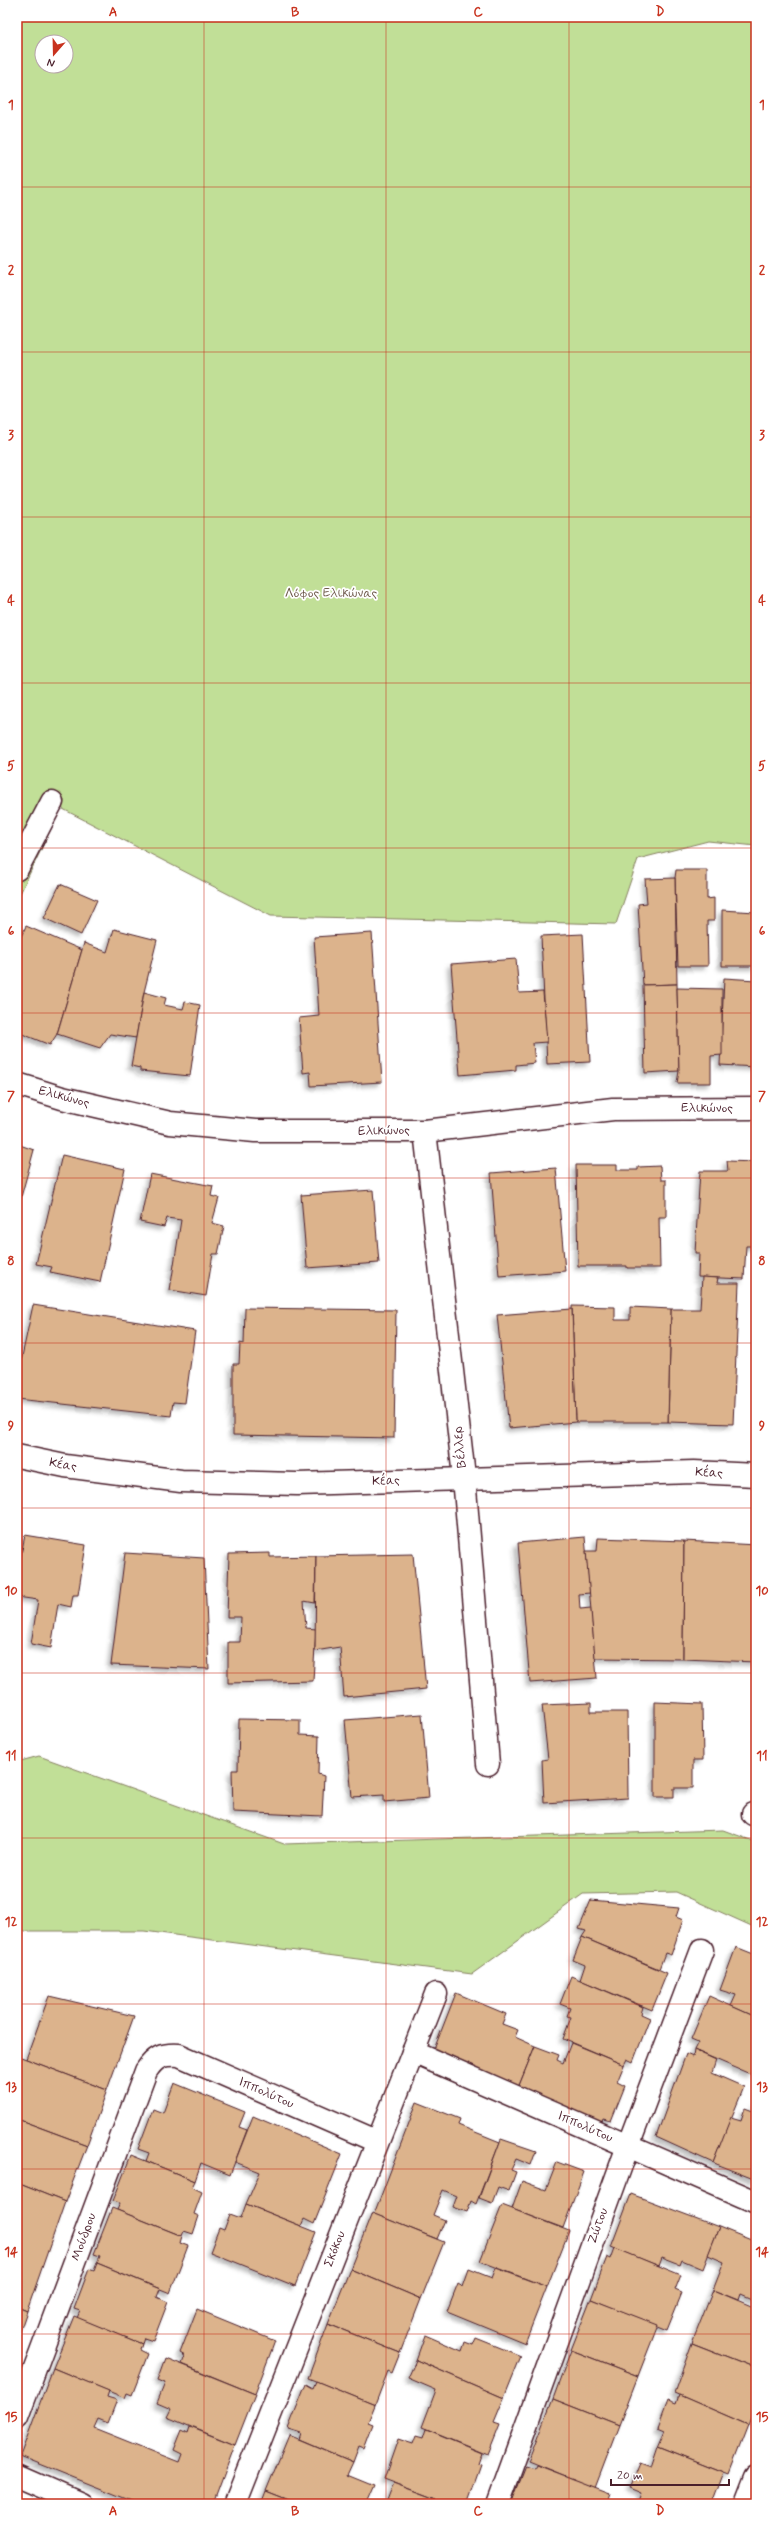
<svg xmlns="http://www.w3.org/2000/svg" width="773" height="2521" font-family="Mynerve,sans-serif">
<defs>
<filter id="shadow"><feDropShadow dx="-3.5" dy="3.5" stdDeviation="2" flood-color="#0004"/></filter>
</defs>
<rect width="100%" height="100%" fill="#fff"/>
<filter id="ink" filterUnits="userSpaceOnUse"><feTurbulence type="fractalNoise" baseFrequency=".025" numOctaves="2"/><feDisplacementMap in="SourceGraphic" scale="8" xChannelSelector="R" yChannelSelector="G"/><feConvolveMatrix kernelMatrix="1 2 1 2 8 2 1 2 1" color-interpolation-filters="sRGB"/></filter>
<g filter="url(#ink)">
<g fill="#c1df97" stroke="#867f61" fill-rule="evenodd">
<path d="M17,17H756V846L708,841L638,859L616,924L271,916L61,808L17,900ZM42,42H66V66H42Z"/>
<path d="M39,1756L284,1844L723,1830L756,1842V1928L676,1892L583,1894L472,1974L144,1931H17V1762Z"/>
</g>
<g fill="#dcb38c" stroke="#4a1f2b" filter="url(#shadow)">
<path d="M676,870H707V899L714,898V921H707L708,966H678L675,878Z"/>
<path d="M675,878L677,984L643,985L638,904L647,903L645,879Z"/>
<path d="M60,884L97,900L81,935L44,918Z"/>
<path d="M722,910L756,912V966H722Z"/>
<path d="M26,926L82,950L57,1034L50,1045L17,1032V945Z"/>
<path d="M114,929L157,940L144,992L136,1038L110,1034L100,1048L57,1034L84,943L107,952Z"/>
<path d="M372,933L382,1082L311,1086L310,1072L303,1073L299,1018L319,1016L314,937Z"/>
<path d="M583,934L590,1062L547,1064L541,936Z"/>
<path d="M516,959L519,993L543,992L547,1042L533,1043L535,1063L516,1065V1070L460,1075L451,964Z"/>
<path d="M724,978L756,980V1067L720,1065Z"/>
<path d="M677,984L679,1071L645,1073L643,985Z"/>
<path d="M677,988L722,989V1055L711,1056V1083H677L679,1071Z"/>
<path d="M144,992L166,998L164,1005L183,1009L185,1002L200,1005L190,1076L140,1071V1068L131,1066Z"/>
<path d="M17,1144L34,1150L18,1208L17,1207Z"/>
<path d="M62,1155L125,1169L100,1282L50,1272L52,1267L36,1264Z"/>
<path d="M727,1161L756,1162V1246H746L744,1279L698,1277L699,1253H695L700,1171H728Z"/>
<path d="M576,1165H617V1170H638V1167L660,1166L661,1180H666V1217H659L660,1268H627V1266H578Z"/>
<path d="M556,1168L565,1271L499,1276L491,1173Z"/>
<path d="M150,1174L213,1186L211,1196L219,1198L212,1223L224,1226L218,1254H213L206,1296L170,1290L181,1220L167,1218L164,1227L140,1222Z"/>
<path d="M373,1190L379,1263L307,1268L301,1195Z"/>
<path d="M702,1277L718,1278L717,1283H739L733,1424L668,1422L671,1309H700Z"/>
<path d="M33,1305L195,1331L185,1403L173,1402L171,1416L17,1399V1380Z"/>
<path d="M572,1306L615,1307V1320H630V1307L671,1309L668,1422H576Z"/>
<path d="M245,1308L396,1310L394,1438L233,1435V1364H239L240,1343L244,1344Z"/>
<path d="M572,1309L576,1422L509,1428L497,1315Z"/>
<path d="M25,1535L86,1545L78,1595H73L71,1607L58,1604L51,1648L31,1644L38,1600L17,1597V1575Z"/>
<path d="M585,1537L590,1593L579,1594L580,1609L591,1608L597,1678L530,1683L518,1543Z"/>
<path d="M598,1538L684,1541L683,1659L595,1658L586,1551H597Z"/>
<path d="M684,1541L756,1545V1662L683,1659Z"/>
<path d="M125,1553L204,1558L209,1669L111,1665Z"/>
<path d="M270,1553V1557L316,1556L315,1603L304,1601L306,1628L316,1629L313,1681L228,1683V1642H240L241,1617H227L229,1554Z"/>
<path d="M413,1554L426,1689L344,1697L340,1647L315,1651L316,1556Z"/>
<path d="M655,1702L702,1704L703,1760H693V1788H674V1797H655Z"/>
<path d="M591,1703V1712H627L628,1798L544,1803L542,1760L548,1759L542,1705Z"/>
<path d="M422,1714L429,1798L384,1802V1795L352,1797L345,1720Z"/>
<path d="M239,1719L300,1720V1735L319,1736L318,1774L324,1776L322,1816L233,1812L232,1770H238Z"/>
<path d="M591,1900L679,1908L676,1917L683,1920L671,1955L665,1953L659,1969L582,1937L586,1931L579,1929Z"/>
<path d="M582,1937L667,1973L652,2010L580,1980L585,1965L573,1960Z"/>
<path d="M736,1947L756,1955V2017L731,2006L736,1995L720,1990Z"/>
<path d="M571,1976L643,2007L641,2014L650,2018L633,2062L627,2059L624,2065L563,2039L571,2017L567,2016L570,2008L560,2004Z"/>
<path d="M456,1993L506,2014L502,2024L518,2030L515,2037L535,2046L518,2088L433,2052Z"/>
<path d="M49,1996L134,2016L107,2090L26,2059Z"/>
<path d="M709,1996L756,2017V2067L753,2066L750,2074L694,2050L698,2042L691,2039Z"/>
<path d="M571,2043L624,2065L617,2082L625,2086L611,2121L603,2119L601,2124L518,2088L535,2046L559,2055L557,2060L563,2063Z"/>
<path d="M694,2050L716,2060L712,2073L744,2087L713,2163L656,2137L686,2054L693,2057Z"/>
<path d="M21,2057L107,2090L87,2145L17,2119V2068Z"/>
<path d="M174,2083L245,2112L239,2127L247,2130L230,2175L201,2163L195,2181L146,2161L149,2153L138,2149L153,2109L163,2113Z"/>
<path d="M417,2102L460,2119L458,2125L500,2142L476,2204L471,2201L467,2212L453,2207L457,2196L443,2190L433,2215L445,2220L437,2239L374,2214Z"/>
<path d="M756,2102V2180L713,2163L731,2117L741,2120L745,2108L753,2111Z"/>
<path d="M253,2116L342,2154L314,2224L304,2219L301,2226L246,2204L260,2172L235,2162Z"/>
<path d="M17,2119L87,2145L65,2202L17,2183Z"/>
<path d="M501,2139L536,2151L531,2165L516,2159L511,2170L516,2172L509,2191L498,2187L492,2203L479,2198Z"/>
<path d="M131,2155L195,2181L192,2187L202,2192L194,2214L199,2216L193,2234L184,2231L182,2236L117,2210L120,2203L113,2201Z"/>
<path d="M557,2162L584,2172L563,2228L512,2209L522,2181L546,2190Z"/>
<path d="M17,2183L65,2202L27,2311L17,2307Z"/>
<path d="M631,2194L719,2227L703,2269L682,2260L680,2265L662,2258L659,2266L611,2247Z"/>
<path d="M246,2204L316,2232L295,2286L210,2252L219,2228L224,2230L230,2214L241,2218Z"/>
<path d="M502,2205L569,2231L547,2287L480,2261Z"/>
<path d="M112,2208L182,2236L180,2243L188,2246L170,2293L97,2263L100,2256L94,2254Z"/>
<path d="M372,2213L444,2242L421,2299L350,2269Z"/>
<path d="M719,2227L756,2242V2301L740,2294L738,2300L713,2290L724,2262L708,2255Z"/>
<path d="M615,2248L681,2275L675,2290L682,2293L667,2330L591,2299L607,2257L611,2259Z"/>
<path d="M97,2263L160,2289L157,2297L168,2302L153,2341L144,2338L142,2344L77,2318L80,2311L74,2309L89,2269L94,2271Z"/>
<path d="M496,2268L547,2287L525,2343L447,2311L458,2283L463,2286L469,2269L492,2278Z"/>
<path d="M350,2269L421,2299L400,2353L328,2324Z"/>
<path d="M713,2290L756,2308V2368L692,2343Z"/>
<path d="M591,2299L658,2325L638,2376L571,2350Z"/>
<path d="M17,2307L27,2311L17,2340Z"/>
<path d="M197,2309L275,2341L255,2394L182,2364L185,2356L180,2353Z"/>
<path d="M74,2316L142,2344L140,2350L148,2354L132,2395L127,2393L125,2398L53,2368Z"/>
<path d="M328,2324L400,2353L392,2373L388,2371L375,2405L308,2378Z"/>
<path d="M425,2335L462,2351L465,2342L473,2345L476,2338L521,2356L504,2398L416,2360Z"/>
<path d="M692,2343L756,2368V2405L748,2425L674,2393Z"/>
<path d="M571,2350L638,2376L619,2425L553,2399Z"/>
<path d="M166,2358L255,2394L235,2445L167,2417L171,2409L157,2403L165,2383L158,2380Z"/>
<path d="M416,2360L504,2398L494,2422L500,2424L488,2454L422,2427L436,2390L408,2378Z"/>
<path d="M53,2368L109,2391L107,2397L117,2400L108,2423L98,2419L94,2428L179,2462L182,2454L174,2450L182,2430L188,2433L190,2427L235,2445L213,2504H139L20,2456Z"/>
<path d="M316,2381L375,2405L368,2422L373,2424L364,2448L359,2446L353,2462L299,2439L301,2433L288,2429L306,2384L313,2388Z"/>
<path d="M679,2395L748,2425L729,2474L658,2446L665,2430L658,2427L668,2401L676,2404Z"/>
<path d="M553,2399L619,2425L595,2488L529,2461Z"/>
<path d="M426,2429L482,2452L478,2464L481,2465L467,2504H450L384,2479L398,2439L413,2444L416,2436L423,2438Z"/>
<path d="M289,2435L353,2462L347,2475L374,2486L366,2504H299L266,2491Z"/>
<path d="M658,2446L724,2472L712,2504H638L642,2493L630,2488L640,2463L651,2467Z"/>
<path d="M537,2465L610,2493L606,2504H511L526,2466L535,2469Z"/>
<path d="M394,2483L450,2504H386Z"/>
<path d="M266,2491L294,2502V2504H261Z"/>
</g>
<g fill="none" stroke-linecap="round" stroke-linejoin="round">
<g stroke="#4a1f2b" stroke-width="25">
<g id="minor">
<path d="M17,869L52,802"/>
<path d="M17,1084L62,1098L170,1123L255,1131H425L613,1109L756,1108"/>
<path d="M425,1131L464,1477L488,1764"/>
<path d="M753,1814H756"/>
<path d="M413,2052L756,2202"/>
<path d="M17,2417L146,2071C155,2057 162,2054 179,2055L376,2141"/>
<path d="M17,2476L81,2504"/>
<path d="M235,2504L436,1994"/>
<path d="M498,2504L628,2146L702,1950"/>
<path d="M746,2504L756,2478"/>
</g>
</g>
<g stroke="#4a1f2b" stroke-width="25">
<path id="tertiary" d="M17,1456L65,1466L181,1481L297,1484L694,1472L756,1475"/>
</g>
<use href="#minor" stroke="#fff" stroke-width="22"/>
<use href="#tertiary" stroke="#fff" stroke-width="22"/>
</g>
</g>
<path fill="none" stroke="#c8321e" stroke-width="1" stroke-opacity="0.55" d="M204,17V2504M386,17V2504M569,17V2504M17,187H756M17,352H756M17,517H756M17,683H756M17,848H756M17,1013H756M17,1178H756M17,1343H756M17,1508H756M17,1673H756M17,1838H756M17,2004H756M17,2169H756M17,2334H756"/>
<g text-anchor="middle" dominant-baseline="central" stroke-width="3.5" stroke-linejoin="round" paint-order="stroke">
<g font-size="13" fill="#6e594b" stroke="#fff">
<text x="331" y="593">Λόφος Ελικώνας</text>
</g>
<g font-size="13" fill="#4a1f2b" stroke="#fff">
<text transform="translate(64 1097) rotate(15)">Ελικώνος</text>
<text x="707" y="1108">Ελικώνος</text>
<text transform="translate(384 1131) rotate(-1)">Ελικώνος</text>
<text transform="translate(460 1447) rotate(-96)">Βέλλερ</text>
<text transform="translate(63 1465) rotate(10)">Κέας</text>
<text transform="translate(709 1473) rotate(3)">Κέας</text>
<text transform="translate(386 1481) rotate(-2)">Κέας</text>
<text transform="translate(266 2093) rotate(24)">Ιππολύτου</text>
<text transform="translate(585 2127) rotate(24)">Ιππολύτου</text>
<text transform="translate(598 2226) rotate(-70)">Ζώτου</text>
<text transform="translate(84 2237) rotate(-70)">Μούδρου</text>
<text transform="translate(335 2249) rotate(-69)">Σκόκου</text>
</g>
</g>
<rect width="773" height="2521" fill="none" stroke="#fff" stroke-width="44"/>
<g transform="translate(54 54) rotate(200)"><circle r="19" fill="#ffffff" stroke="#b7a5aa"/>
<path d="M0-3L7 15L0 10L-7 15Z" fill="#c8321e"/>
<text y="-6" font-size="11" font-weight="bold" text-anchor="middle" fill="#4a1f2b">N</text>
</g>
<path d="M611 2479v6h118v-6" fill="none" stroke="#4a1f2b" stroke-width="2"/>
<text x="617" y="2479" font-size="12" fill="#4a1f2b" stroke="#ffffff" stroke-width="3" paint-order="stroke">20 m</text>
<rect x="22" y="22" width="729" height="2477" fill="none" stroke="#c8321e" stroke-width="1.5"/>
<g font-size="13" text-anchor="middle" font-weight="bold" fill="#c8321e">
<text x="113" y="16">A</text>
<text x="295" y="16">B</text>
<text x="478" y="16">C</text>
<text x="660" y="16">D</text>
<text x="11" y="109">1</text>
<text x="762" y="109">1</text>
<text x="11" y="274">2</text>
<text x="762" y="274">2</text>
<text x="11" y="439">3</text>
<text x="762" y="439">3</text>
<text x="11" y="605">4</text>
<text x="762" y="605">4</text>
<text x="11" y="770">5</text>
<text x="762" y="770">5</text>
<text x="11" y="935">6</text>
<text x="762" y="935">6</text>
<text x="11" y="1100">7</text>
<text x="762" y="1100">7</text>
<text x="11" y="1265">8</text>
<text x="762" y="1265">8</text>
<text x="11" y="1430">9</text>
<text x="762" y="1430">9</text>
<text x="11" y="1595">10</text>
<text x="762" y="1595">10</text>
<text x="11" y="1760">11</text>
<text x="762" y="1760">11</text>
<text x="11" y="1926">12</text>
<text x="762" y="1926">12</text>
<text x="11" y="2091">13</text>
<text x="762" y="2091">13</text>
<text x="11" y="2256">14</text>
<text x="762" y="2256">14</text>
<text x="11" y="2421">15</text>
<text x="762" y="2421">15</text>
<text x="113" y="2515">A</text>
<text x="295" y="2515">B</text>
<text x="478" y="2515">C</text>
<text x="660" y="2515">D</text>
</g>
</svg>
